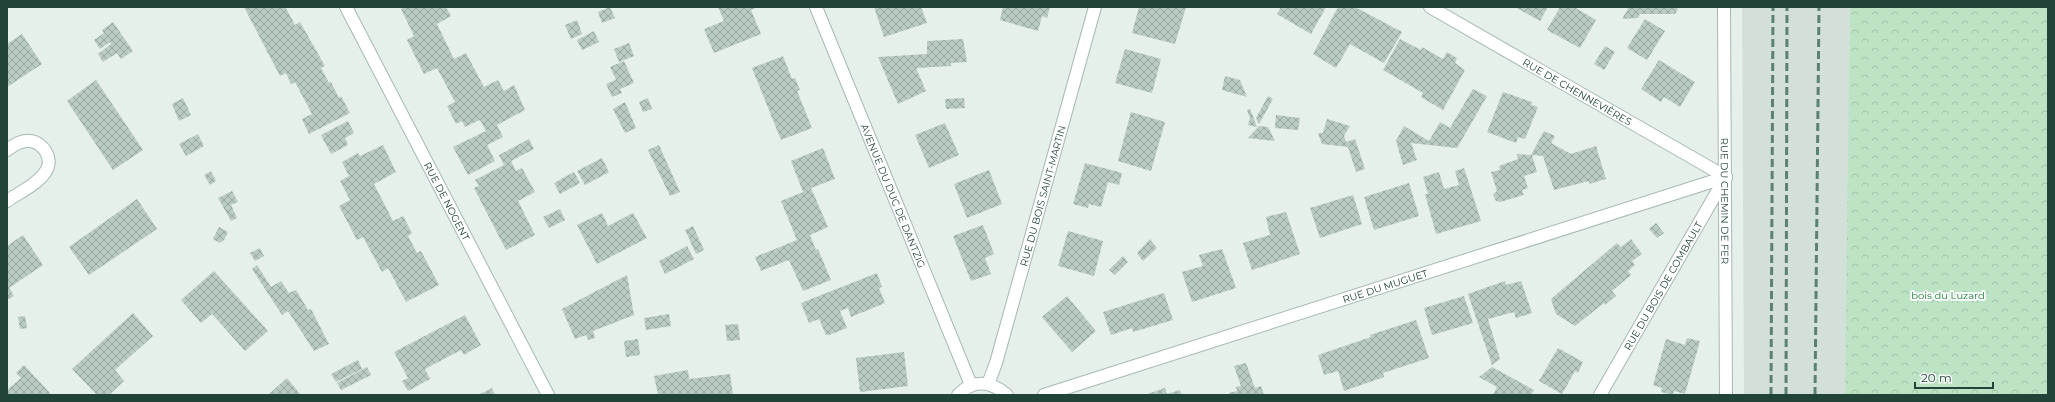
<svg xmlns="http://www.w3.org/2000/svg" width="2055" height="402" font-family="Montserrat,sans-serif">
  <defs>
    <pattern id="forest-crowns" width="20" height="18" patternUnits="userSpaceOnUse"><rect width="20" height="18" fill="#bce3c3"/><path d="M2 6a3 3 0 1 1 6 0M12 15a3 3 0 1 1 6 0" fill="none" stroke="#a1c4a8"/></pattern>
    <pattern id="building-cross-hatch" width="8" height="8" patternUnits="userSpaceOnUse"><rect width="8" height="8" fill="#bacbc3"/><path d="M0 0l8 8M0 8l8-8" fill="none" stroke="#97a69f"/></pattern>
  </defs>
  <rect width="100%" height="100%" fill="#e5f0ea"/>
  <path fill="#d3e0d9" d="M1742 7H1850L1847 395H1744Z"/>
  <path fill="url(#forest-crowns)" d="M1850 7H2048V395H1845Z"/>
  <g fill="url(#building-cross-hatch)">
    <path d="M244 7H288L286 8 295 25 300 22 325 66 321 68 329 83 331 82 339 98 341 96 350 113 309 134 302 119 312 114 295 82 291 84 286 73 280 76Z"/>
    <path d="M405 7H446L451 16 437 24 454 59 466 53 484 87 498 80 504 91 514 85 525 110 497 125 503 137 487 145 495 161 468 175 453 147 486 131 480 120 465 127 462 121 456 124 447 106 455 102 437 68 424 74 407 40 414 36 401 9Z"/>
    <path d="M610 7 615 18 602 23 598 12Z"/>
    <path d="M718 7H758L751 10 761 34 714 53 704 29 724 21Z"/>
    <path d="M874 7H921L927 23 884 37Z"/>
    <path d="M1003 7H1050L1047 18 1042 16 1038 31 1000 20Z"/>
    <path d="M1139 7H1186L1175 44 1132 33Z"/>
    <path d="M1281 7H1326L1311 34 1277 14Z"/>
    <path d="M1338 7H1355L1402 32 1384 63 1350 44 1336 68 1313 54Z"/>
    <path d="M1515 7H1548L1540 21Z"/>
    <path d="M1560 7H1574L1596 20 1580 48 1547 30Z"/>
    <path d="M1627 7H1679L1675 14H1640L1638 18 1622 19 1628 9Z"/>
    <path d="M1645 19 1665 31 1647 60 1627 48Z"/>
    <path d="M577 20 582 34 571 39 565 25Z"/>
    <path d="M113 22 133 51 121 59 117 53 103 62 98 54 111 44 106 35 110 42 100 49 94 40 104 33 102 30Z"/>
    <path d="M594 31 599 42 582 50 577 40Z"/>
    <path d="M22 34 42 64 7 87V44Z"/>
    <path d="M963 39 967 62 951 63V66L916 68 926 91 898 104 878 57 927 54V41Z"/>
    <path d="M1400 39 1421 50 1422 47 1443 59 1447 52 1457 58 1455 63 1465 70 1443 110 1421 97 1423 93 1383 70Z"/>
    <path d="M629 43 634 56 619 62 614 49Z"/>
    <path d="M1605 46 1615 52 1604 70 1594 64Z"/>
    <path d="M1125 49 1161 59 1152 93 1115 83Z"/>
    <path d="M783 56 792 79 795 78 800 90 797 91 812 128 781 140 752 68Z"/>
    <path d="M1659 60 1695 82 1680 107 1664 97 1661 102 1641 89Z"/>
    <path d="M624 61 634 83 620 89 622 93 612 97 606 84 616 80 610 67Z"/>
    <path d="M1225 76 1240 80 1247 97 1222 90Z"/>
    <path d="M96 80 143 150 113 170 67 101Z"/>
    <path d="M1473 89 1487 96 1457 148 1411 143 1417 160 1403 165 1396 141 1404 126 1429 141 1440 122 1450 128Z"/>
    <path d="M1503 92 1532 102 1531 105 1538 107 1525 139 1518 137 1516 143 1487 132Z"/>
    <path d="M1268 96 1273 99 1259 124 1256 118Z"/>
    <path d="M183 98 191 115 179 121 172 104Z"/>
    <path d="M648 98 652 109 643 112 639 102Z"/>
    <path d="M964 98 965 108 946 109 945 99Z"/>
    <path d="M625 102 636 128 625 133 613 109Z"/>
    <path d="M1250 109 1254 119 1257 127 1248 125 1250 118 1247 110Z"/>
    <path d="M1131 112 1165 122 1151 171 1118 161Z"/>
    <path d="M1276 115 1300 118 1298 130 1275 128Z"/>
    <path d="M1327 119 1350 126 1344 136 1346 142 1355 139 1365 169 1356 172 1348 147 1322 144 1318 133H1323Z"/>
    <path d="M348 121 354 133 345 138 348 145 331 154 321 135Z"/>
    <path d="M945 123 959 155 929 168 915 135Z"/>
    <path d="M1259 126 1268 127 1275 141 1248 138Z"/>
    <path d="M1544 131 1555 136 1551 143 1571 154 1596 146 1606 179 1589 184V181L1554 190 1543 156 1532 155 1537 172 1524 176 1528 188 1522 190 1524 195 1500 202 1496 201 1493 195 1497 191 1491 172 1500 170 1499 166 1518 159 1517 154 1531 155Z"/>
    <path d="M198 134 204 146 186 156 179 144Z"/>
    <path d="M529 139 534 149 511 161 516 171 522 168 535 192 518 201 535 235 506 250 474 188 479 186 475 180 504 165 499 155Z"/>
    <path d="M383 145 396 172 374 184 393 221 403 216 412 233 408 236 417 253 421 251 439 285 406 302 388 268 382 272 363 237 357 240 339 206 350 200 340 181 349 176 342 162 358 153 360 156Z"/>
    <path d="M659 145 680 192 670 196 648 150Z"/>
    <path d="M823 148 835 179 811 188 828 227 810 235 816 250 818 249 831 280 803 291 789 260 761 271 755 257 797 240 781 201 803 192 791 161Z"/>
    <path d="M602 158 609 172 585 185 577 171Z"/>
    <path d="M1085 163 1122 173 1119 185 1108 182 1101 207 1089 204 1088 208 1073 204Z"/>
    <path d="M1464 168 1481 221 1436 234 1425 194H1428L1423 177 1439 172 1444 189 1459 185 1455 171Z"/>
    <path d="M989 170 1002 204 967 218 954 184Z"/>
    <path d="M211 171 216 181 210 185 204 175Z"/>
    <path d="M574 172 580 183 560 194 554 183Z"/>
    <path d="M1409 183 1419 216 1374 230 1364 197Z"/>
    <path d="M232 191 238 202 231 205 237 218 231 221 218 198Z"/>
    <path d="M1353 195 1362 224 1320 238 1310 208Z"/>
    <path d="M137 199 157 229 89 275 69 247Z"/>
    <path d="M560 209 565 220 549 228 543 217Z"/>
    <path d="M1286 212 1300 254 1252 270 1243 243 1270 235 1266 217Z"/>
    <path d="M602 213 608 226 633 213 647 238 597 264 577 225Z"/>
    <path d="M1656 223 1664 233 1657 238 1649 229Z"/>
    <path d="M983 225 994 254 985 258 991 274 971 281 953 236Z"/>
    <path d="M693 226 704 250 696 254 685 230Z"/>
    <path d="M219 227 228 232 224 240 220 243 213 239Z"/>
    <path d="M1068 231 1103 241 1094 276 1058 266Z"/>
    <path d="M23 235 43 265 9 288 14 296 7 300V246Z"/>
    <path d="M1150 239 1157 248 1143 261 1137 253Z"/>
    <path d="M1631 239 1642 254 1632 261 1635 265 1628 271 1631 275 1612 291 1616 296 1605 305 1604 303 1575 326 1556 314 1551 299 1617 243 1621 247Z"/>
    <path d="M687 246 694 259 665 274 659 261Z"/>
    <path d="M260 248 264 256 255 261 250 253Z"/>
    <path d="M1222 249 1236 288 1192 302 1182 272 1203 266 1199 255Z"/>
    <path d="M1123 256 1128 262 1115 275 1109 270Z"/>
    <path d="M257 265 271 287 281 281 289 293 296 290 308 310 311 309 329 344 314 351 288 311 282 315 252 269Z"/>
    <path d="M214 271 268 331 245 351 212 314 201 323 181 300Z"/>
    <path d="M877 273 882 287 879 288 885 303 851 317 848 308 840 311 847 328 829 335H826L819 319 809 323 801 303Z"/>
    <path d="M627 275 634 315 593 331 595 338 588 340 586 335 575 339 562 309Z"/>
    <path d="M1505 281 1506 285 1521 281 1532 313 1516 318 1514 312 1488 319 1500 359 1492 365 1468 294Z"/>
    <path d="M1164 293 1173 320 1133 332 1132 328 1111 335 1103 312Z"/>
    <path d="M1067 296 1096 331 1072 352 1042 317Z"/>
    <path d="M1464 296 1473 323 1432 335 1424 308Z"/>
    <path d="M133 313 153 336 115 370 124 381 109 395H97L72 369Z"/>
    <path d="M669 314 671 326 646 330 644 318Z"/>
    <path d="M465 315 481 345 464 355 461 350 425 369 430 379 408 391 402 381 408 378 394 352Z"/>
    <path d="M25 316 27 328 20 329 18 317Z"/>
    <path d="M1416 320 1429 358 1383 373 1384 377 1344 391 1338 371 1324 375 1318 355 1371 337 1370 335Z"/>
    <path d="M738 324 740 340 727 341 725 325Z"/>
    <path d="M1687 338 1700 341 1685 394 1674 391 1673 395 1661 392 1662 388 1653 385 1666 339 1685 345Z"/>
    <path d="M638 339 640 355 626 357 624 341Z"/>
    <path d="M1558 348 1583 362 1578 373 1575 371 1562 394 1539 381Z"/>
    <path d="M904 352 908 386 860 392 856 358Z"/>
    <path d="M358 360 362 369 336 382 331 374Z"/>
    <path d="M1246 363 1255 388 1261 386 1264 395H1230L1229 393 1237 391 1236 387 1241 386 1234 366Z"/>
    <path d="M24 365 50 393 48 395H7V390L21 378 16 373Z"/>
    <path d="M367 367 371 375 341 390 337 383Z"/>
    <path d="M1492 367 1534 390 1531 395H1493L1497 387 1479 377Z"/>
    <path d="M688 370 689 379 730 374 733 395H658L654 376Z"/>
    <path d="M287 378 301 395H268Z"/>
    <path d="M492 388 495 395H478Z"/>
    <path d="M1165 388 1167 394 1180 390 1182 395H1144Z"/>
  </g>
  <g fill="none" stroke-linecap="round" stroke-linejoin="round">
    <defs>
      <g id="minor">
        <path id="s1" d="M346 7 548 395"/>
        <path id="s2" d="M816 7 971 385"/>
        <path id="s3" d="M1430 7 1726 177"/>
        <path id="s4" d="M1724 7 1726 395"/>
        <path d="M7 150C14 145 21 140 30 141 43 142 54 159 46 171 38 184 20 192 7 201"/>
        <path id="s5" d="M988 384 996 363 1095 7"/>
        <path d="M958 395C973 379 991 381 1007 395"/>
        <path id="s6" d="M1044 395 1726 177"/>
        <path id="s7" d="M1600 395 1725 178"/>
      </g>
    </defs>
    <use href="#minor" stroke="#a6b9b1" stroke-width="14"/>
    <use href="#minor" stroke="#fff" stroke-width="12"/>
    <g stroke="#5c8073" stroke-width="3" stroke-dasharray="8 4" stroke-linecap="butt">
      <path d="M1771 395 1773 7"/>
      <path d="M1786 395 1787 7"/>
      <path d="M1815 395 1819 7"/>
    </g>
  </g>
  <g text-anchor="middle" stroke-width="4" stroke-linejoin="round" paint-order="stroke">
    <g font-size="10" fill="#214438" stroke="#f7fbf9">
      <text dy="4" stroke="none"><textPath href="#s3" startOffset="170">RUE DE CHENNEVIÈRES</textPath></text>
      <text dy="4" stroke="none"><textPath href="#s2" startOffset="204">AVENUE DU DUC DE DANTZIG</textPath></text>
      <text dy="4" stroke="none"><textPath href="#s5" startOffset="196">RUE DU BOIS SAINT-MARTIN</textPath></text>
      <text dy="4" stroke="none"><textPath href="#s1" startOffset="219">RUE DE NOGENT</textPath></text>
      <text dy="4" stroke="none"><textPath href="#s4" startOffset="194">RUE DU CHEMIN DE FER</textPath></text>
      <text dy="4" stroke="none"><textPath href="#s6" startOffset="358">RUE DU MUGUET</textPath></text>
      <text dy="4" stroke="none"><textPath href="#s7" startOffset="126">RUE DU BOIS DE COMBAULT</textPath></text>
    </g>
    <g font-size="10" fill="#268142" stroke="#f7fbf9">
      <text x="1948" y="299">bois du Luzard</text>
    </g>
  </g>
  <rect width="2055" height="402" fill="none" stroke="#214438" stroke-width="16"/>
  <path d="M1915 382v6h78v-6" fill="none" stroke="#214438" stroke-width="2"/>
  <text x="1921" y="382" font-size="12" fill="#214438" stroke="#f7fbf9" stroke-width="3" paint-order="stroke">20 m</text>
</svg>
